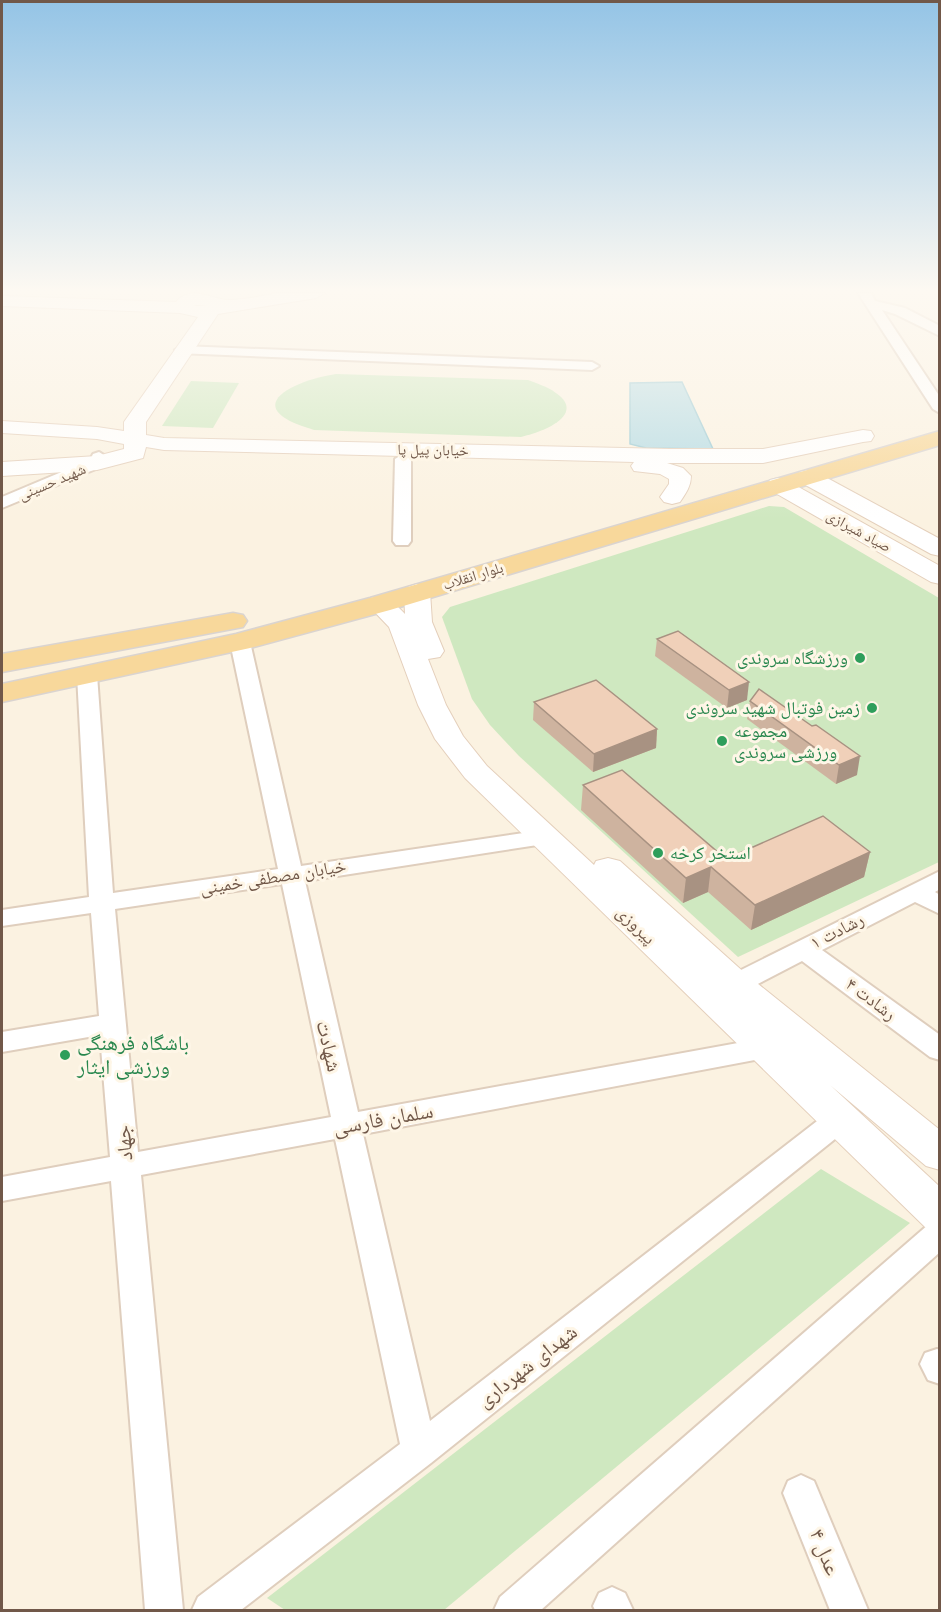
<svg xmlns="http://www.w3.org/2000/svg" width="941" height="1612" font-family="Raleway,'Noto Naskh Arabic',sans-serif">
  <rect width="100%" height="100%" fill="#fbf2e1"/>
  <g fill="#cfe8c0">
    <path d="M336 374 528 380C588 400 572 424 521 437L314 430C237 408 291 381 336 374Z"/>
    <path d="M191 381 239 383 213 428 162 426Z"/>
    <path d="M769 506 784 507 939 598V862L738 957 519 756 490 725 472 699 442 617 450 607Z"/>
    <path d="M821 1169 910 1223 444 1610H285L267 1598Z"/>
  </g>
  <path fill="#b7dce4" stroke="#9dcbd5" stroke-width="1.5" d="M682 382 713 449 646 448 630 444V383Z"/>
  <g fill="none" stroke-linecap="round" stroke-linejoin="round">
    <defs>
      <g id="street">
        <path d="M858 293H871L875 301 905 308 940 326V336L895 314 882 310 940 397V413L933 409Z"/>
        <path d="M182 346 592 362 599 366 592 370 177 353 175 350Z"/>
        <path d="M99 452 107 457 103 466 2 508V497L90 460 93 454Z"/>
        <path d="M403 454 411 459V541L408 545H396L393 541 395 459Z"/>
        <path d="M240 636 247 638 250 642 301 866 544 830 552 832 556 837 552 842 544 844 305 881 358 1112 765 1038 775 1041 779 1048 775 1055 765 1058 363 1134 430 1421 830 1111 840 1108 850 1111 854 1119 850 1127 431 1463 241 1610H192L198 1597 400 1444 335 1139 141 1175 183 1610H145L111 1181 2 1201V1177L110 1157 100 1035 2 1052V1032L99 1016 91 913 2 926V910L89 897 77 675 80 671H94L97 675 113 893 278 869 230 642 233 638ZM282 884 331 1117 138 1152 115 909Z"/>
        <path d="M940 871V889L935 892 940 895V914L915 902 822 950 940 1035V1060L930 1057 802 961 731 998 722 1000 713 998 709 991 713 984Z"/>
        <path d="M940 1220V1252L541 1610H494L500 1597 929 1224Z"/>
        <path d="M937 1349 940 1350V1384L928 1380 920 1364 925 1353Z"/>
        <path d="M801 1475 814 1481 868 1610H830L783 1493 788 1481Z"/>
        <path d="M612 1587 625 1593 633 1610H595L593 1606 599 1593Z"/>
      </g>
      <g id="secondary">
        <path d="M277 293H325L316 298 218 314 146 422V435L164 438 670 449H763L863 430 871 431 874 436 871 441 863 442 763 463H667L683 468 691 476C691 486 686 493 680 502L672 504 664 502 660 497 669 484V479L660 474 634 471 631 466 634 462 164 450 146 447 143 458 97 470 2 476V462L97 456 124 449V444L97 439 2 433V421L97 427 124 431V422L198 317 180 313 2 306V296L176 302C191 284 213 300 229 300 245 300 261 296 277 293ZM197 305H207L193 306Z"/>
        <path d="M808 470 816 472 940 539V556L931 554 800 482 797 477 800 472Z"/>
        <path d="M778 478 786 480 940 566V584L931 582 770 490 767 485 770 480Z"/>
        <path d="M417 584 426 587 430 592 432 622 444 651 440 657 428 659 446 705 463 736 487 766 594 865 596 861 608 858 620 861 747 975 940 1130V1170L926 1166 830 1085 940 1187V1232L925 1227 465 778 435 739 418 705 389 627 367 604 371 598C387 594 394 603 405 614L404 592 408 587Z"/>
      </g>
      <g id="primary">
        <path d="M940 431V445L390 610 250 648 2 702V684L236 634 370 598Z"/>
        <path d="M233 613 243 615 247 621 243 627 2 672V654Z"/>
      </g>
    </defs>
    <use href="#street" stroke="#dfcebd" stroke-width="4"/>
    <use href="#secondary" stroke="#e4cfbb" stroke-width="2"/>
    <use href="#primary" stroke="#dad4d0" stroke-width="3"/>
    <use href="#street" fill="#fff" fill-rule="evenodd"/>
    <use href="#secondary" fill="#fff" fill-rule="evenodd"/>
    <use href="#primary" fill="#f8d89b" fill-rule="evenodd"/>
  </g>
  <g fill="#ceb39f">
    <path d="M657 639 747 700 727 708 655 656Z"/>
    <path d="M750 701 857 775 836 784 747 719Z"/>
    <path d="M534 702 657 729 656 748 593 772 533 720Z"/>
    <path d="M583 785 726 859 870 852 864 877 751 930 708 892 683 903 581 810Z"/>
  </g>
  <g fill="#a89282">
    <path d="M749 682 747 700 727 708 729 690Z"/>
    <path d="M657 729 656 748 593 772 594 754Z"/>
    <path d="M860 756 857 775 836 784 839 765Z"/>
    <path d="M870 852 864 877 751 930 755 905Z"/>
    <path d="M711 867 708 892 683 903 686 878Z"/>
  </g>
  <g fill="#f0d0b9" stroke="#a89282" stroke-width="1.5">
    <path d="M678 631 749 682 729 690 657 639Z"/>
    <path d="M596 680 657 729 594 754 534 702Z"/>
    <path d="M759 689 812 726 816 725 860 756 839 765 750 701Z"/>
    <path d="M622 770 726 859 823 816 870 852 755 905 711 867 686 878 583 785Z"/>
  </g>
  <linearGradient id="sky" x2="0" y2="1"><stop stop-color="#94c4e6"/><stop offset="0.56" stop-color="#fdf9f2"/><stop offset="1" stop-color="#fdf9f2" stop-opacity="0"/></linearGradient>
  <rect width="941" height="519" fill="url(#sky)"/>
  <g fill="#2e9e5b" stroke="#fef6e7" stroke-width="2">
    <circle cx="860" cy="658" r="6"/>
    <circle cx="872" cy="708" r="6"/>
    <circle cx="722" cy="741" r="6"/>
    <circle cx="658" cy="853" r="6"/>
    <circle cx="65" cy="1055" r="6"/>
  </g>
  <g text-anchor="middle" stroke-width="6" stroke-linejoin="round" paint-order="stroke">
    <g font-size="15" fill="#715849" stroke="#fef6e7">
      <text transform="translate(433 450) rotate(1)" y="5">خیابان پیل پا</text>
      <text transform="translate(52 482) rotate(-23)" y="5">شهید حسینی</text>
      <text transform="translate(859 531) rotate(29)" y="5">صیاد شیرازی</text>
      <text transform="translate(473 576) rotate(-17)" y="5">بلوار انقلاب</text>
    </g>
    <g font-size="18" fill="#27864d" stroke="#fef6e7" text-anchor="end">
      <text x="848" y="664">ورزشگاه سروندی</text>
      <text x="860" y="714">زمین فوتبال شهید سروندی</text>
      <text x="734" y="737" text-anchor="start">مجموعه<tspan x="734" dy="21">ورزشی سروندی</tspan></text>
      <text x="670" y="859" text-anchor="start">استخر کرخه</text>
    </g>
    <g font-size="18" fill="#715849" stroke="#fef6e7">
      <text transform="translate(273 877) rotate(-9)" y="6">خیابان مصطفی خمینی</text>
      <text transform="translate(636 925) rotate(44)" y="6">پیروزی</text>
      <text transform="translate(837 931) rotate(-27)" y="6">رشادت ۱</text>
      <text transform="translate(871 999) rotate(37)" y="6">رشادت ۴</text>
    </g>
    <g font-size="21" fill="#27864d" stroke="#fef6e7" text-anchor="start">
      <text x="77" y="1050">باشگاه فرهنگی<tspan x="77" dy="24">ورزشی ایثار</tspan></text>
    </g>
    <g font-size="21" fill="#715849" stroke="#fef6e7">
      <text transform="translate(329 1046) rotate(77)" y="7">شهادت</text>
      <text transform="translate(383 1119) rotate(-10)" y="7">سلمان فارسی</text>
      <text transform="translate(124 1143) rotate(-95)" y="7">جهاد</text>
      <text transform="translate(527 1366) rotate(-38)" y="7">شهدای شهرداری</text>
      <text transform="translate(825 1552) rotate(68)" y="7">عدل ۴</text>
    </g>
  </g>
  <rect width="941" height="1612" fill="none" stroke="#715849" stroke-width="6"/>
</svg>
